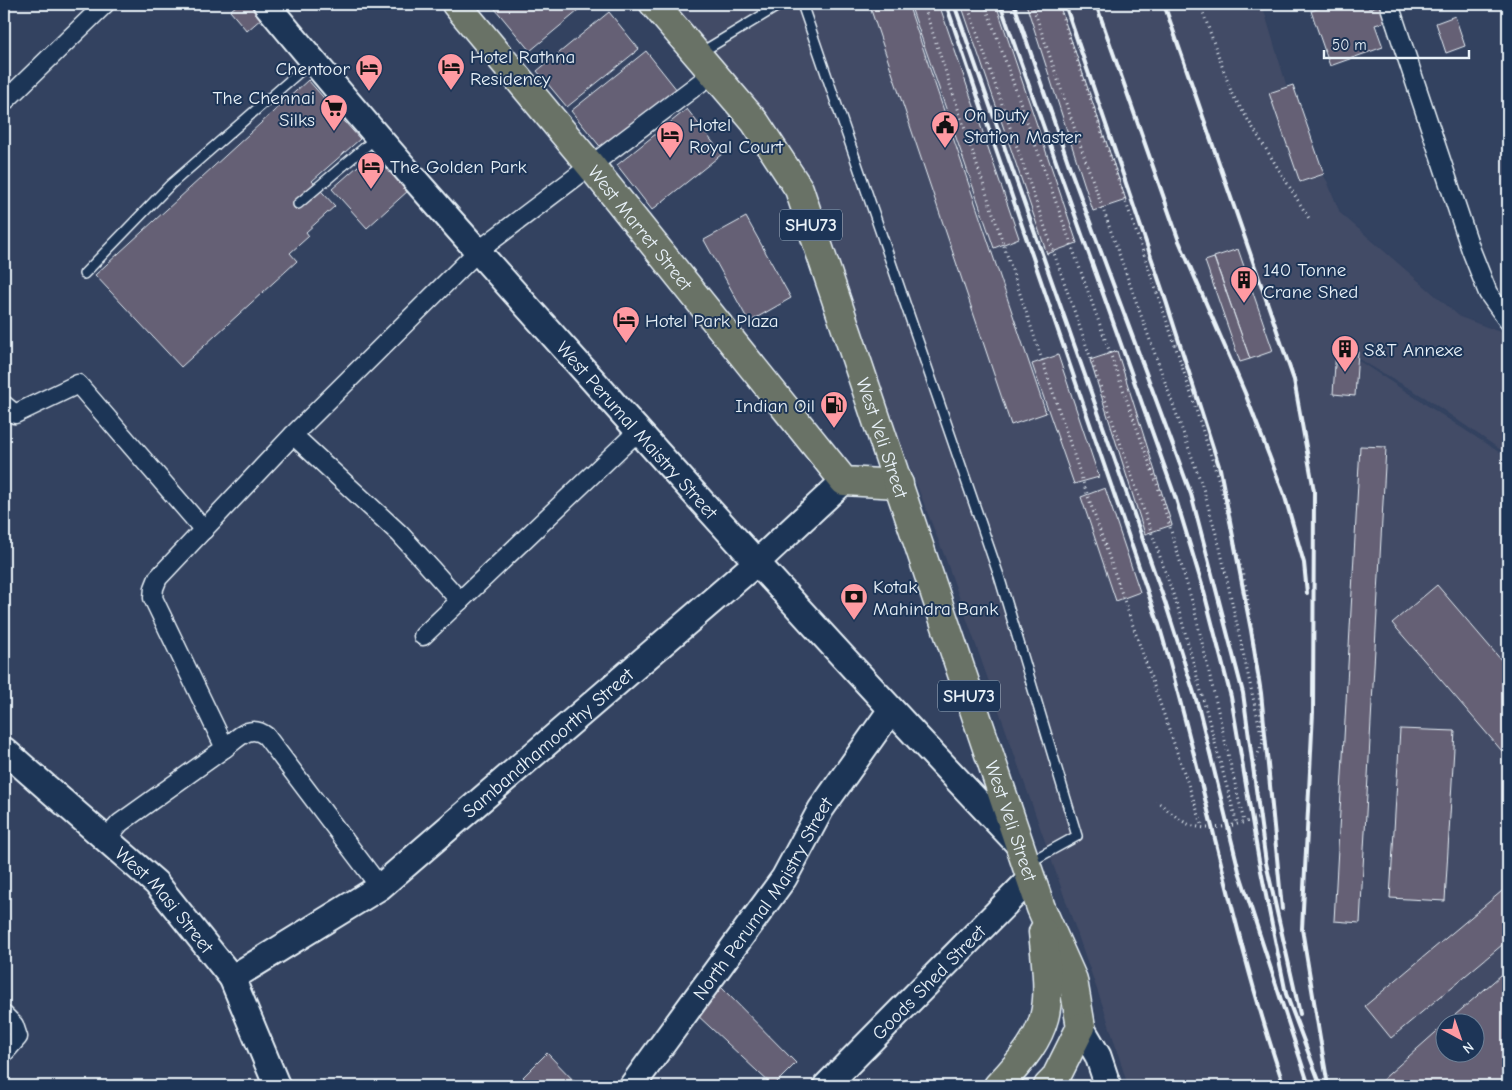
<svg xmlns="http://www.w3.org/2000/svg" width="1512" height="1090" font-family="'Comic Neue',sans-serif">
  <rect width="100%" height="100%" fill="#334260"/>
  <filter id="ink" filterUnits="userSpaceOnUse"><feTurbulence type="fractalNoise" baseFrequency=".02" numOctaves="2"/><feDisplacementMap in="SourceGraphic" scale="10" xChannelSelector="R" yChannelSelector="G"/><feConvolveMatrix kernelMatrix="1 2 1 2 8 2 1 2 1" color-interpolation-filters="sRGB"/></filter>
  <g filter="url(#ink)">
    <path fill="#424b66" fill-rule="evenodd" d="M662 4H1262L1304 144 1327 181 1340 213 1460 317 1508 335V455L1426 398 1328 341 1508 458V1086H1128L1106 1015 945 557 796 179ZM1444 1022H1474V1052H1444Z"/>
    <g fill="#656075" stroke="#e8f1f8">
      <path d="M238 4H251L262 18 247 31 230 11Z"/>
      <path d="M491 4H572L578 11 530 51Z"/>
      <path d="M869 4H908L1046 413 1011 425Z"/>
      <path d="M910 4H939L1019 238 994 248Z"/>
      <path d="M961 4H996L1077 243 1047 254Z"/>
      <path d="M1026 4H1059L1126 200 1093 211Z"/>
      <path d="M1331 4H1368L1369 9 1380 5 1385 22 1375 25 1383 47 1330 66 1311 11Z"/>
      <path d="M609 12 639 49 567 107 537 71Z"/>
      <path d="M1455 16 1465 46 1446 53 1436 23Z"/>
      <path d="M646 51 677 90 603 150 571 111Z"/>
      <path d="M308 80 360 139 312 181 335 206 306 232 309 236 290 253 297 261 181 367 95 275Z"/>
      <path d="M1293 85 1324 174 1300 182 1269 93Z"/>
      <path d="M687 109 722 154 652 210 617 165Z"/>
      <path d="M375 151 409 190 367 228 332 189Z"/>
      <path d="M746 217 791 298 749 322 704 240Z"/>
      <path d="M1238 249 1273 351 1250 359 1214 257Z"/>
      <path d="M1214 258 1250 359 1240 362 1205 261Z"/>
      <path d="M1336 350 1358 352 1355 396 1333 394Z"/>
      <path d="M1117 351 1172 525 1145 534 1090 360Z"/>
      <path d="M1058 355 1099 477 1074 484 1032 364Z"/>
      <path d="M1360 446 1386 447 1360 923 1334 921Z"/>
      <path d="M1105 488 1140 592 1116 601 1081 497Z"/>
      <path d="M1437 585 1508 668V758L1392 623Z"/>
      <path d="M1400 729 1455 731 1445 901 1390 898Z"/>
      <path d="M1508 886V940L1391 1038 1365 1006Z"/>
      <path d="M1508 969V1086H1386L1381 1081 1444 1025V1052H1474V1022H1447Z"/>
      <path d="M720 986 796 1063 773 1086 695 1013Z"/>
      <path d="M547 1053 579 1086H532L523 1077Z"/>
    </g>
    <g fill="none" stroke-linecap="round" stroke-linejoin="round">
      <defs>
        <g id="lane">
          <path d="M802 4 999 576 1077 836 1028 863"/>
          <path d="M700 53 781 4"/>
          <path d="M298 204 377 137"/>
          <path d="M84 274 170 185 312 61"/>
        </g>
        <g id="street">
          <path d="M1389 4 1471 250 1488 293 1508 321"/>
          <path d="M4 102 105 4"/>
          <path d="M4 405 15 414 78 384 204 530"/>
          <path d="M293 435 400 534 460 601"/>
          <path d="M423 636 638 431"/>
          <path d="M225 748C238 738 250 723 266 736L380 887"/>
          <path d="M106 839 120 823 225 748 153 598 154 588 158 578 293 435 478 251 713 73"/>
          <path d="M4 1015 14 1025 18 1037 4 1053"/>
        </g>
        <g id="secondary">
          <path id="s1" d="M266 4C366 126 470 243 575 360 721 524 868 687 1020 846"/>
          <path id="s2" d="M4 750 156 883 232 978 277 1086"/>
          <path id="s3" d="M232 978 380 887 756 563 844 481"/>
          <path d="M1081 1027 1098 1056 1108 1086"/>
          <path id="s4" d="M632 1086 784 878 821 809 891 710"/>
          <path id="s5" d="M826 1086 1031 878"/>
        </g>
        <g id="primary">
          <path id="s6" d="M456 4 591 166 844 481 899 484"/>
          <path id="s7" d="M654 4 755 122 799 189 1026 864 1041 908 1073 980 1081 1027"/>
          <path d="M998 1086C1054 1027 1051 1010 1043 932"/>
          <path d="M1048 1086 1055 1079 1081 1027"/>
        </g>
      </defs>
      <use href="#lane" stroke="#e8f1f8" stroke-width="12"/>
      <use href="#street" stroke="#e8f1f8" stroke-width="21"/>
      <use href="#secondary" stroke="#e8f1f8" stroke-width="29"/>
      <use href="#primary" stroke="#e8f1f8" stroke-width="31"/>
      <g stroke="#e8f1f8" stroke-width="3" stroke-dasharray="1 4" stroke-linecap="butt">
        <path d="M923 4 1083 482 1203 827"/>
        <path d="M967 4 1180 614 1237 824"/>
        <path d="M985 4 1158 487 1194 608 1244 822"/>
        <path d="M1032 4 1085 159 1203 488 1220 548 1260 729"/>
        <path d="M1058 4 1178 354 1220 484 1246 588 1256 659 1263 742 1254 763 1260 818C1238 824 1207 834 1186 823 1175 817 1166 808 1156 801"/>
        <path d="M1200 4 1232 94 1310 220"/>
      </g>
      <use href="#lane" stroke="#1d3557" stroke-width="9"/>
      <use href="#street" stroke="#1d3557" stroke-width="18"/>
      <use href="#secondary" stroke="#1d3557" stroke-width="25"/>
      <use href="#primary" stroke="#697266" stroke-width="28"/>
      <g stroke="#e8f1f8" stroke-width="4">
        <path d="M946 4 1159 625C1204 777 1233 936 1284 1086"/>
        <path d="M954 4 1166 605 1199 709 1239 871 1309 1086"/>
        <path d="M1000 4 1176 499 1203 588 1231 697 1259 861 1286 994 1321 1086"/>
        <path d="M1014 4 1071 171 1191 494 1243 693 1266 863 1300 1014"/>
        <path d="M1065 4 1166 301 1220 469 1251 630 1261 693 1282 909"/>
        <path d="M1096 4 1179 241 1245 393 1285 497 1304 563 1307 593"/>
        <path d="M1164 4 1294 380 1314 491 1313 712 1302 929 1328 1086"/>
      </g>
    </g>
  </g>
  <defs>
    <symbol id="hotel-pin" viewBox="-11 -11 22 30"><path d="M0 17L-7.5 6A9.5 9.5 0 1 1 7.5 6Z" fill="#ff9aa2" stroke="#1d3557"/><path d="M-6-4.5h1.5V1H6V5H4.5V3h-9V5H-6ZM-4 0a1.8 1.8 0 1 1 3.6 0ZM.5 0V-2.5h3Q6-2.5 6 0Z" fill="#111"/></symbol>
    <symbol id="supermarket-pin" viewBox="-11 -11 22 30"><path d="M0 17L-7.5 6A9.5 9.5 0 1 1 7.5 6Z" fill="#ff9aa2" stroke="#1d3557"/><path d="M-6-5.5h2.5l.6 2H6L4.5 2H-2.5L-4.4-4H-6ZM-1.5 3.2a1.3 1.3 0 1 0 .1 0ZM3 3.2a1.3 1.3 0 1 0 .1 0Z" fill="#111"/></symbol>
    <symbol id="civic-pin" viewBox="-11 -11 22 30"><path d="M0 17L-7.5 6A9.5 9.5 0 1 1 7.5 6Z" fill="#ff9aa2" stroke="#1d3557"/><path d="M-.6-6.5H3V-4.5H.6V-3L4-1V1h2V6H-6V1h2V-1L-.6-3ZM-1.2 2.5V6h2.4V2.5Z" fill="#111"/></symbol>
    <symbol id="building-pin" viewBox="-11 -11 22 30"><path d="M0 17L-7.5 6A9.5 9.5 0 1 1 7.5 6Z" fill="#ff9aa2" stroke="#1d3557"/><path d="M-4-6H4V6H1V3H-1V6H-4ZM-2.5-4.3h1.7v1.8h-1.7ZM.8-4.3h1.7v1.8H.8ZM-2.5-1h1.7V.8h-1.7ZM.8-1h1.7V.8H.8Z" fill="#111"/></symbol>
    <symbol id="fuel-pin" viewBox="-11 -11 22 30"><path d="M0 17L-7.5 6A9.5 9.5 0 1 1 7.5 6Z" fill="#ff9aa2" stroke="#1d3557"/><path d="M-5.5-6h7V0h2V4h1.3V-2.5L3-4.5l.8-.8L6-3V5H2.5V1h-1V6h-7ZM-4.2-4.7v3.2H.2V-4.7Z" fill="#111"/></symbol>
    <symbol id="bank-pin" viewBox="-11 -11 22 30"><path d="M0 17L-7.5 6A9.5 9.5 0 1 1 7.5 6Z" fill="#ff9aa2" stroke="#1d3557"/><path d="M-6-4H6V4H-6ZM0-2.3a2.3 2.3 0 1 0 0 4.6a2.3 2.3 0 1 0 0-4.6Z" fill="#111"/></symbol>
  </defs>
  <g fill-rule="evenodd">
    <use href="#hotel-pin" x="435" y="51" width="32" height="43"/>
    <use href="#hotel-pin" x="353" y="52" width="32" height="43"/>
    <use href="#supermarket-pin" x="318" y="92" width="32" height="43"/>
    <use href="#civic-pin" x="929" y="109" width="32" height="43"/>
    <use href="#hotel-pin" x="654" y="119" width="32" height="43"/>
    <use href="#hotel-pin" x="355" y="150" width="32" height="43"/>
    <use href="#building-pin" x="1228" y="264" width="32" height="43"/>
    <use href="#hotel-pin" x="610" y="304" width="32" height="43"/>
    <use href="#building-pin" x="1329" y="333" width="32" height="43"/>
    <use href="#fuel-pin" x="818" y="389" width="32" height="43"/>
    <use href="#bank-pin" x="838" y="581" width="32" height="43"/>
  </g>
  <g text-anchor="middle" stroke-width="4" stroke-linejoin="round" paint-order="stroke">
    <g fill="#1d3557" stroke="#abb9c8" stroke-width="1">
      <rect x="780" y="209.5" width="62" height="31" rx="4"/>
      <rect x="938" y="680.5" width="62" height="31" rx="4"/>
    </g>
    <g font-size="18" font-weight="bold" fill="#e8f1f8">
      <text x="811" y="231">SHU73</text>
      <text x="969" y="702">SHU73</text>
    </g>
    <g font-size="19" fill="#e8f1f8" stroke="#1d3557" text-anchor="start">
      <text x="470" y="63">Hotel Rathna<tspan x="470" dy="22">Residency</tspan></text>
      <text x="350" y="75" text-anchor="end">Chentoor</text>
      <text x="315" y="104" text-anchor="end">The Chennai<tspan x="315" dy="22">Silks</tspan></text>
      <text x="964" y="121">On Duty<tspan x="964" dy="22">Station Master</tspan></text>
      <text x="689" y="131">Hotel<tspan x="689" dy="22">Royal Court</tspan></text>
      <text x="390" y="173">The Golden Park</text>
      <text x="1263" y="276">140 Tonne<tspan x="1263" dy="22">Crane Shed</tspan></text>
      <text x="645" y="327">Hotel Park Plaza</text>
      <text x="1364" y="356">S&amp;T Annexe</text>
      <text x="815" y="412" text-anchor="end">Indian Oil</text>
      <text x="873" y="593">Kotak<tspan x="873" dy="22">Mahindra Bank</tspan></text>
    </g>
    <g font-size="19" fill="#e8f1f8" stroke="#1d3557">
      <text dy="7" stroke="none"><textPath href="#s6" startOffset="290">West Marret Street</textPath></text>
      <text dy="7" stroke="none"><textPath href="#s1" startOffset="565">West Perumal Maistry Street</textPath></text>
      <text dy="7" stroke="none"><textPath href="#s7" startOffset="498">West Veli Street</textPath></text>
      <text dy="7" stroke="none"><textPath href="#s3" startOffset="395">Sambandhamoorthy Street</textPath></text>
      <text dy="7" stroke="none"><textPath href="#s7" startOffset="902">West Veli Street</textPath></text>
      <text dy="7" stroke="none"><textPath href="#s4" startOffset="229">North Perumal Maistry Street</textPath></text>
      <text dy="7" stroke="none"><textPath href="#s2" startOffset="220">West Masi Street</textPath></text>
      <text dy="7" stroke="none"><textPath href="#s5" startOffset="146">Goods Shed Street</textPath></text>
    </g>
  </g>
  <rect width="1512" height="1090" fill="none" stroke="#1d3557" stroke-width="20"/>
  <rect x="10" y="10" width="1492" height="1070" fill="none" stroke="#e8f1f8" stroke-width="2" filter="url(#ink)"/>
  <g transform="translate(1460 1038) rotate(140)"><circle r="24" fill="#1d3557" stroke="#6e8097"/>
  <path d="M0-4L9 19L0 12L-9 19Z" fill="#ff9aa2"/>
  <text y="-8" font-size="14" font-weight="bold" text-anchor="middle" fill="#e8f1f8">N</text>
  </g>
  <path d="M1324 50v8h145v-8" fill="none" stroke="#e8f1f8" stroke-width="2.5"/>
  <text x="1332" y="50" font-size="15" fill="#e8f1f8" stroke="#1d3557" stroke-width="4" paint-order="stroke">50 m</text>
</svg>
